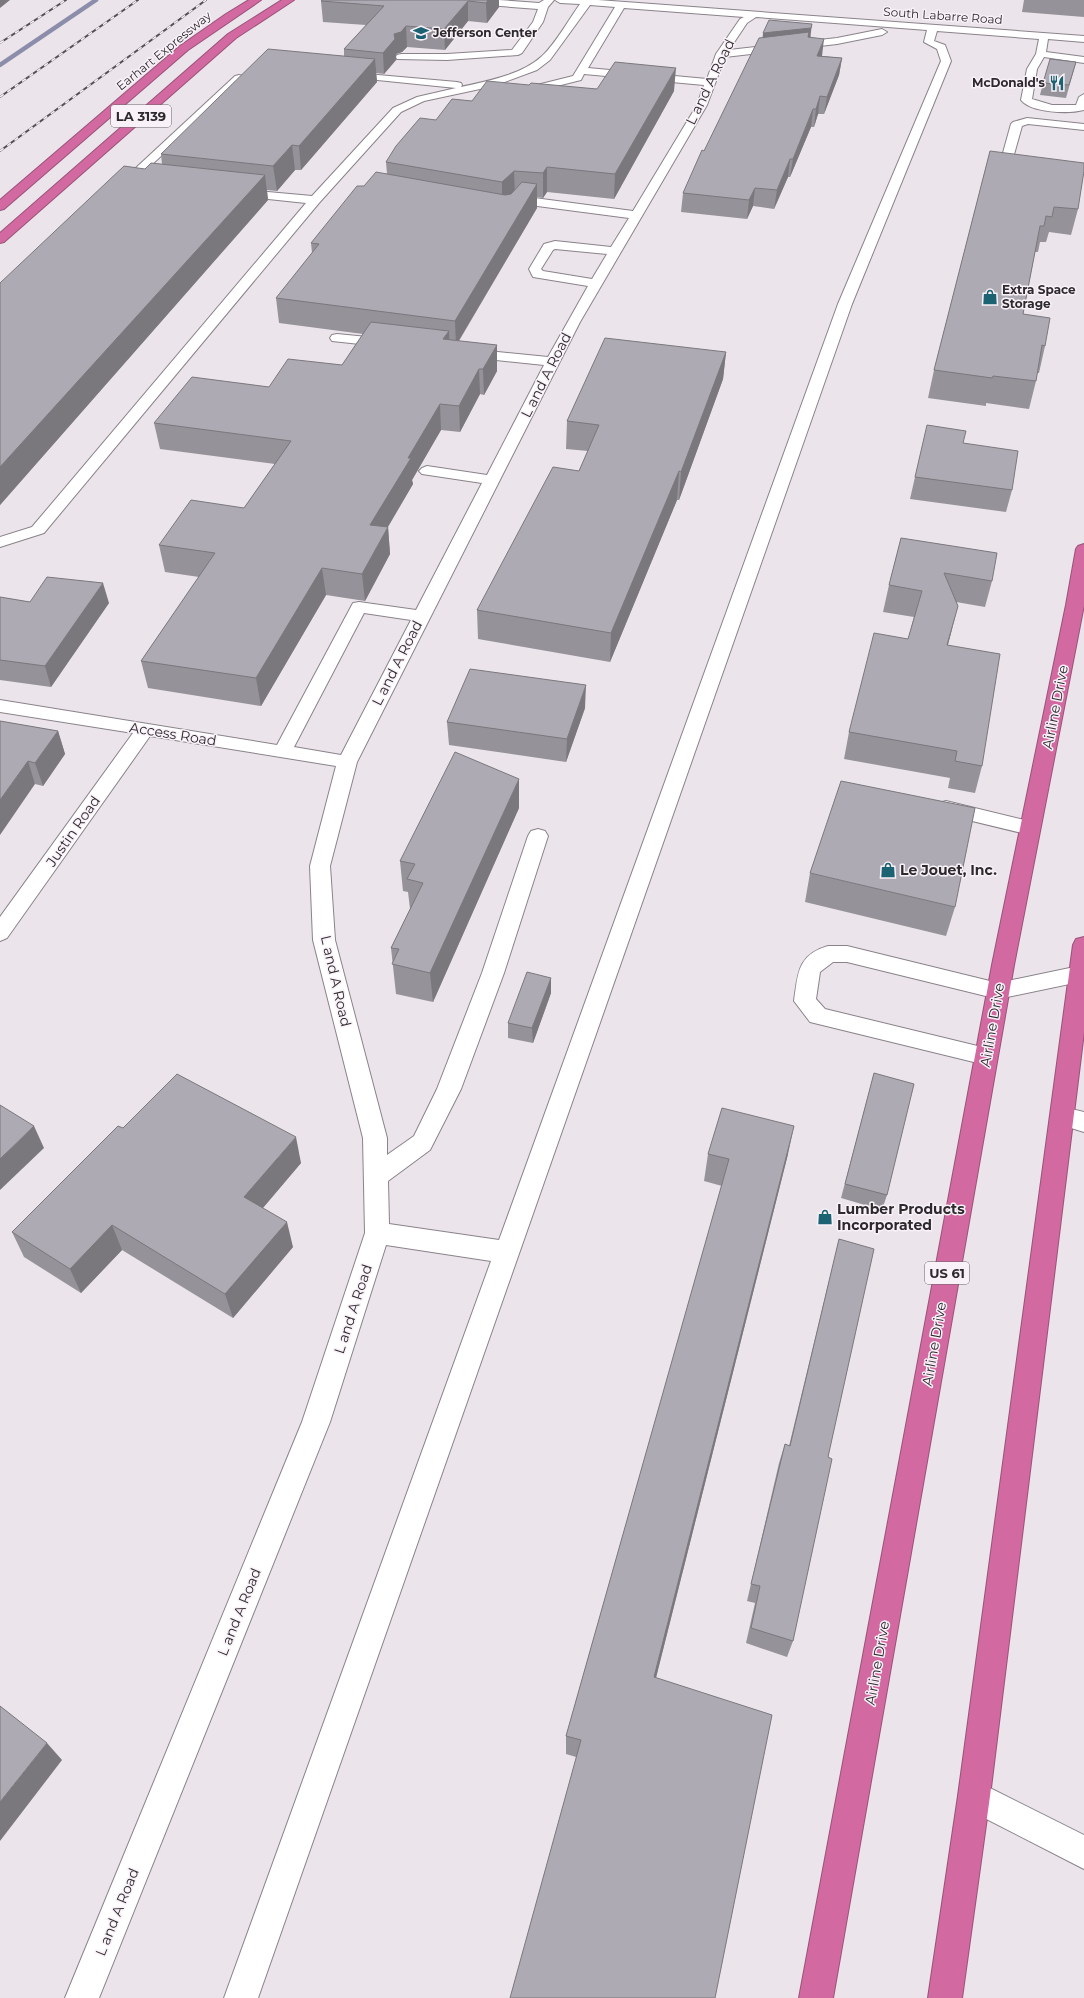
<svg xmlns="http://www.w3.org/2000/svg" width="1084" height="1998" font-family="Montserrat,sans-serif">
  <rect width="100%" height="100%" fill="#ebe4eb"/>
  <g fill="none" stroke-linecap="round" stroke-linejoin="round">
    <path stroke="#8b8daa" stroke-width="4.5" d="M0 65 96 0"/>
    <defs>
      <g id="minor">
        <path d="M457 0H499L539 3 544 0H554L548 7 543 22 522 53 518 55 447 60 397 59 396 57 397 55 401 54H447L512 50 533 22 538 9 462 3Z"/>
        <path d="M555 0H598L1084 36V42L1048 39 1046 52 1084 57V63L1044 57 1037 69 1032 99 1052 105H1076L1079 97 1084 94V110C1069 114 1031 113 1021 100L1027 69 1036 54 1039 39 937 31 934 41 945 45 951 61 852 304 258 1998H224L491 1261 386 1245 330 1422 99 1998H65L302 1422 365 1233 363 1138 313 940 310 866 336 766 150 736 7 938 0 941V917L133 733 0 712V700L277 745 353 603 359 602 416 610 482 483 422 474 419 471 422 468 427 466 487 475 544 365 468 357 463 356 461 353 463 350 468 349 548 357 588 286 533 277 529 269 544 244 555 241 611 247 629 218 522 204 515 211 511 212 505 208 515 197 519 196 633 211 697 105 704 85 584 74 581 80 521 95 517 94 516 92 517 90 573 76 615 7 590 5 550 60 537 70 494 86 424 101 401 112 319 203 44 533 0 547V537L32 527 306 203 239 196 233 192 235 189 312 196 393 108 417 97 456 88 348 77 343 74 344 72 457 82 461 83 462 85 461 87C487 81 521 75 541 57 555 45 569 19 580 4L560 3ZM624 8 744 17 740 19 716 54 707 79 588 68ZM756 17 927 30 924 42 937 49 941 61 838 304 499 1240 389 1224 388 1181 430 1150 461 1089 504 973 548 836 545 831 538 829 531 831 528 836 482 973 437 1089 414 1136 387 1155V1138L335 940 330 866 357 762 580 322 707 105 725 57 837 44 882 35 887 32 882 29 837 38 729 50 747 23ZM555 249 607 254 592 279 543 271 541 269 553 250ZM364 613 411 620 341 755 294 747Z"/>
        <path d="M239 75 243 76 244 78 243 80 133 182H125L123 180 125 178 235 76Z"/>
        <path d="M1027 118 1084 124V130L1028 124 1022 126 1013 158C1035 164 1062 170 1084 165V172L1058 173 1003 162 1001 160 1011 124 1013 122Z"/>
        <path d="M337 334 388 339 393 340 395 343 393 346 388 347 332 341 330 338 332 335Z"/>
        <path d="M946 801 1037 823 1040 828 1037 833 1030 835 939 813 936 808 939 803Z"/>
        <path d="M828 946H847L998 983 1084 965V981L998 999 847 962H833L820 972 816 999 825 1009 994 1050 997 1056 994 1062 986 1065 810 1022 794 1001C798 974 797 955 828 946Z"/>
        <path d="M1063 1107 1084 1112V1132L1055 1123 1051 1116 1055 1109Z"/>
        <path d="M974 1780 1084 1835V1869L963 1807 958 1796 963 1785Z"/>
      </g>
      <g id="highway">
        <path d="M249 0H261L188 50 4 209 0 210V200L180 46 226 14Z"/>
        <path d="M282 0H294L236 38 4 242 0 243V233L228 34Z"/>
        <path d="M1084 544V605L1014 965 833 1998H799L992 965 1066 605 1076 549 1078 546Z"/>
        <path d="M1084 937V1032L990 1796 962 1998H928L958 1796 1073 945 1076 939Z"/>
      </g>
    </defs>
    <use href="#minor" stroke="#8a838a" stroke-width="2"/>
    <use href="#highway" stroke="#995378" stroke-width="2"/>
    <use href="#minor" fill="#fff" fill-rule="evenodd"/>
    <use href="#highway" fill="#d369a1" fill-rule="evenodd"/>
    <defs>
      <g id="rail">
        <path d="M0 43 66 0"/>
        <path d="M0 97 138 0"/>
        <path d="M0 151 206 0"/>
      </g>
    </defs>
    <use href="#rail" stroke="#535053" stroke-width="2"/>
    <use href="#rail" stroke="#f9f1f8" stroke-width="1.5" stroke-dasharray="4.5" stroke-linecap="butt"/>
  </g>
  <g fill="#96929a">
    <path d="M499 0V7L487 23 468 21 445 50 407 47 402 52 396 54V60L384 74 376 73 377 82 301 170H295L277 191 267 190 268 200 0 505V283L162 164 161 154 344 56V49L366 25 323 22 321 1Z"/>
    <path d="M1024 0H1084V17L1022 12Z"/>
    <path d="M811 35 810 38 822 56 842 58 839 75 824 114H818L814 127H811L790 177H788L774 209 753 206 747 219 681 212 683 193 704 151Z"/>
    <path d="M1076 62 1066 98 1040 95 1043 83Z"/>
    <path d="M529 85 597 89 674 91 614 199 547 192 543 198 537 197V208L459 341 497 345V371L484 395 480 394 460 432 441 430 412 480 413 484 388 527 390 554 365 601 326 595 261 706 148 688 141 661 199 577 165 572 159 545 244 508 275 464 160 449 154 423 269 387 342 365 363 334 279 323 276 298 312 253 311 243 387 174 386 162 436 120 472 101Z"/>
    <path d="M990 151 1078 209 1071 235 1049 232 1046 242H1040L1038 252H1035L1023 314 1045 346 1039 373H1037L1036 381 1029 409 986 403V406L928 398 934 370Z"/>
    <path d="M726 352 723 379 679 500H677L610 662 478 639 477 610 579 471 588 451 566 449 567 421Z"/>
    <path d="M963 443 1012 490 1006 512 910 499 915 477Z"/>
    <path d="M901 538 992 581 985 607 956 602 951 633 948 645 982 766 975 793 948 788 950 778 844 759 849 732 908 639 914 617 883 612 889 585Z"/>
    <path d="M0 597 30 602 109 603 51 687 0 680Z"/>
    <path d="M585 708 566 762 449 745 447 722Z"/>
    <path d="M0 721 58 731 65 754 43 786 35 784Z"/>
    <path d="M519 808 433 1002 396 994 391 948 410 909 408 892 403 891 400 861Z"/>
    <path d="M810 873 955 907 946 936 805 902Z"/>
    <path d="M551 978V993L533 1043 508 1038V1023Z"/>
    <path d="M874 1073 887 1195 882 1210 841 1198Z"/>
    <path d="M123 1128 301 1163 263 1208 293 1247 233 1318 122 1250 81 1293 24 1257 12 1232Z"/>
    <path d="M708 1154H788L656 1678 576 1757 566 1754V1736L722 1186 704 1181Z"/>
    <path d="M839 1239 828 1457 793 1641 787 1657 746 1643 755 1603 747 1601 779 1463 785 1444 789 1446 834 1260Z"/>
  </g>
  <g fill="#7a777d">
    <path d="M0 0H10L0 8Z"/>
    <path d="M488 0H499V7L487 23 486 3Z"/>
    <path d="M468 1V21L445 50 444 29Z"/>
    <path d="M812 24 810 40 762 45 763 33Z"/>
    <path d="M406 26 407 47 402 52 396 54V60L384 74 383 53 394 34Z"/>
    <path d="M824 39 822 56 815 73 817 56Z"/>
    <path d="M842 58 839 75 824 114 827 97Z"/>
    <path d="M375 59 377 82 301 170 299 146Z"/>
    <path d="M676 68 674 91 614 199 615 174Z"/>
    <path d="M820 96 818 114 814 127 816 109Z"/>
    <path d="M813 109 811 127 790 177 793 159Z"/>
    <path d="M292 145 295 170 277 191 273 166Z"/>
    <path d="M790 159 788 177 774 209 777 190Z"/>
    <path d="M547 167V192L543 198V173Z"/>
    <path d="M514 171 515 196 502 207V182Z"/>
    <path d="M265 175 268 200 0 505V467Z"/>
    <path d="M537 184V208L456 345 455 321Z"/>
    <path d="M755 188 753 206 747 219 749 200Z"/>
    <path d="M449 331 450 356 443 339Z"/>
    <path d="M497 345V371L484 395 483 369Z"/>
    <path d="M726 352 723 379 679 500 681 472Z"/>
    <path d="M479 369 480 394 460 432 459 406Z"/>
    <path d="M440 404 441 430 412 480 413 484 373 552 370 525 408 458Z"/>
    <path d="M679 471 677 500 610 662 611 633Z"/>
    <path d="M388 527 390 554 365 601 362 574Z"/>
    <path d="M322 568 326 595 261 706 256 678Z"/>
    <path d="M103 583 109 603 51 687 45 666Z"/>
    <path d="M958 606 951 633 940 672 947 645Z"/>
    <path d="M586 685 585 708 566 762 567 739Z"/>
    <path d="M58 731 65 754 43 786 35 763Z"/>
    <path d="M28 761 35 784 0 835V800Z"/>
    <path d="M519 779V808L433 1002 430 973Z"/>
    <path d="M551 978V993L533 1043 532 1028Z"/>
    <path d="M34 1126 44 1148 0 1190V1159Z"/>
    <path d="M794 1126 788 1154 651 1697 654 1677Z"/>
    <path d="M296 1137 301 1163 250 1223 244 1197Z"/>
    <path d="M287 1222 293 1247 233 1318 225 1294Z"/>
    <path d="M112 1225 122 1250 81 1293 70 1269Z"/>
    <path d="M47 1743 62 1760 0 1841V1802Z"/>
  </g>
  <g fill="#aeaab3" stroke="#7a777d">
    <path d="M322 0H488L486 3 468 1 444 29 406 26 401 32 394 34 395 39 383 53 344 49 384 6 321 1Z"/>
    <path d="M769 20 812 24 811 28 763 33Z"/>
    <path d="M809 32 808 37 824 39 817 56 842 58 827 97 820 96 816 109H813L793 159H790L777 190 755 188 749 200 683 193 702 150 704 151 759 38Z"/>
    <path d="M268 49 375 59 299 146 292 145 273 166 161 154Z"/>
    <path d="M1050 59 1076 62 1069 85 1043 83Z"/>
    <path d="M615 62 676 68 615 174 547 167 543 173 514 171 502 182 386 162 396 146 420 118 436 120 452 99 472 101 487 81 529 85 531 83 597 89Z"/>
    <path d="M990 151 1084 163V171L1078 209 1054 207 1052 217 1046 216 1044 226H1040L1023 314 1050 318 1045 346 1042 345 1036 381 993 376 992 378 934 370Z"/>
    <path d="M151 163 265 175 0 467V283L124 166 145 169Z"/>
    <path d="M376 172 505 195 511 194 522 182 537 184 455 321 276 298 319 244 311 243 357 186H364Z"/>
    <path d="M371 322 449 331 443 339 497 345 483 369H479L459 406 440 404 408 458H411L370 525 388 527 362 574 322 568 256 678 141 661 215 553 159 545 191 500 244 508 291 441 154 423 192 377 269 387 288 359 342 365Z"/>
    <path d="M605 338 726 352 681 472 679 471 611 633 477 610 553 467 579 471 599 425 567 421Z"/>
    <path d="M927 425 966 431 963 443 1018 451 1012 490 915 477Z"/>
    <path d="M901 538 997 553 992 581 944 573 958 606 947 645 1000 654 982 766 955 761 957 751 849 732 874 633 908 639 922 591 889 585Z"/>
    <path d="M47 577 103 583 45 666 0 660V597L30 602Z"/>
    <path d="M470 669 586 685 567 739 447 722Z"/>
    <path d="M0 721 58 731 35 763 28 761 0 800Z"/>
    <path d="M455 752 519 779 430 973 392 964 399 949 391 948 423 883 407 879 415 864 400 861Z"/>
    <path d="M841 781 975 808 955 907 810 873Z"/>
    <path d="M527 972 551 978 532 1028 508 1023Z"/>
    <path d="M874 1073 914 1084 887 1195 845 1184Z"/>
    <path d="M177 1074 296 1137 244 1197 287 1222 225 1294 112 1225 70 1269 12 1232 118 1126 123 1128Z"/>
    <path d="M0 1105 34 1126 0 1159Z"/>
    <path d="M722 1108 794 1126 654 1677 772 1715 715 1998H510L581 1740 566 1736 729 1159 708 1154Z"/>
    <path d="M839 1239 874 1249 828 1457 832 1459 793 1641 751 1628 760 1586 751 1584 785 1444 790 1446Z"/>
    <path d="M0 1706 47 1743 0 1802Z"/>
  </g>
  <defs>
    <symbol id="school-bare" viewBox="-9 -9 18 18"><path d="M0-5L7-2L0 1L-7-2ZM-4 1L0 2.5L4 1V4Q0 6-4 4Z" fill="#1b6272" stroke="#f9f1f8" stroke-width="2.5" paint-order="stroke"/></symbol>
    <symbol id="restaurant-bare" viewBox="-9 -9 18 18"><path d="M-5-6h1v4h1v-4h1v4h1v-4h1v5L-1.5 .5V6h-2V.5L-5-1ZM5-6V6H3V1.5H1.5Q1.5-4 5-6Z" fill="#1b6272" stroke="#f9f1f8" stroke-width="2.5" paint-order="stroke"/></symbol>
    <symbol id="shop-bare" viewBox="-9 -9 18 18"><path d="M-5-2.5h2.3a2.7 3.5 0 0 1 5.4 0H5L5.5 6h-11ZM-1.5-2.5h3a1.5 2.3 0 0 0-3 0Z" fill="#1b6272" stroke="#f9f1f8" stroke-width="2.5" paint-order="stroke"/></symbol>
  </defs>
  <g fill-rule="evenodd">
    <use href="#school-bare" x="410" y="22" width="22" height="22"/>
    <use href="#restaurant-bare" x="1046" y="72" width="22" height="22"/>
    <use href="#shop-bare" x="979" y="286" width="22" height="22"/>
    <use href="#shop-bare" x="877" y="859" width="22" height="22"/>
    <use href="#shop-bare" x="814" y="1206" width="22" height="22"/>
  </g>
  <g text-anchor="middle" stroke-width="3" stroke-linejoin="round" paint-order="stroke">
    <g font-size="12" fill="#2d2a2d" stroke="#f9f1f8">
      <text transform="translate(943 16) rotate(4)" y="4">South Labarre Road</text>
      <text transform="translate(164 51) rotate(-39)" y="4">Earhart Expressway</text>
    </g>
    <g font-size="12" font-weight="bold" fill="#2d2a2d" stroke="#f9f1f8" text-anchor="start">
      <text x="433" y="37">Jefferson Center</text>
      <text x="1045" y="87" text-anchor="end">McDonald's</text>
      <text x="1002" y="294">Extra Space<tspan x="1002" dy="14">Storage</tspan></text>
    </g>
    <g fill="#f9f1f8" stroke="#6a666a" stroke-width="1">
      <rect x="111" y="105" width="60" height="22" rx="3"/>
      <rect x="925" y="1262" width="44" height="22" rx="3"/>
    </g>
    <g font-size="13" font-weight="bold" fill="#2d2a2d">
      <text x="141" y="121">LA 3139</text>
      <text x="947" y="1278">US 61</text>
    </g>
    <g font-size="14" fill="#2d2a2d" stroke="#f9f1f8">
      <text transform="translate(710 82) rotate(-64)" y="5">L and A Road</text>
      <text transform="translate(546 375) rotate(-63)" y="5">L and A Road</text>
      <text transform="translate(397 663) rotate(-63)" y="5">L and A Road</text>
      <text transform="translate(1055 707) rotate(-79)" y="5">Airline Drive</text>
      <text transform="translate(173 734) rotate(9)" y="5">Access Road</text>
      <text transform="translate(73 831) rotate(-55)" y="5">Justin Road</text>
      <text transform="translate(336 981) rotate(77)" y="5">L and A Road</text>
      <text transform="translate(992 1025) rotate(-80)" y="5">Airline Drive</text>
      <text transform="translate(353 1309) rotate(-72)" y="5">L and A Road</text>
      <text transform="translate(934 1344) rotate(-80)" y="5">Airline Drive</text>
      <text transform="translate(239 1612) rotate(-68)" y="5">L and A Road</text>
      <text transform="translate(877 1663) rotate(-80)" y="5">Airline Drive</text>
      <text transform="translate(117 1912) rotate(-68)" y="5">L and A Road</text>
    </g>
    <g font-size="14" font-weight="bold" fill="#2d2a2d" stroke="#f9f1f8" text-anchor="start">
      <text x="900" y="875">Le Jouet, Inc.</text>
      <text x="837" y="1214">Lumber Products<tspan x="837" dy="16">Incorporated</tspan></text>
    </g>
  </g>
</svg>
